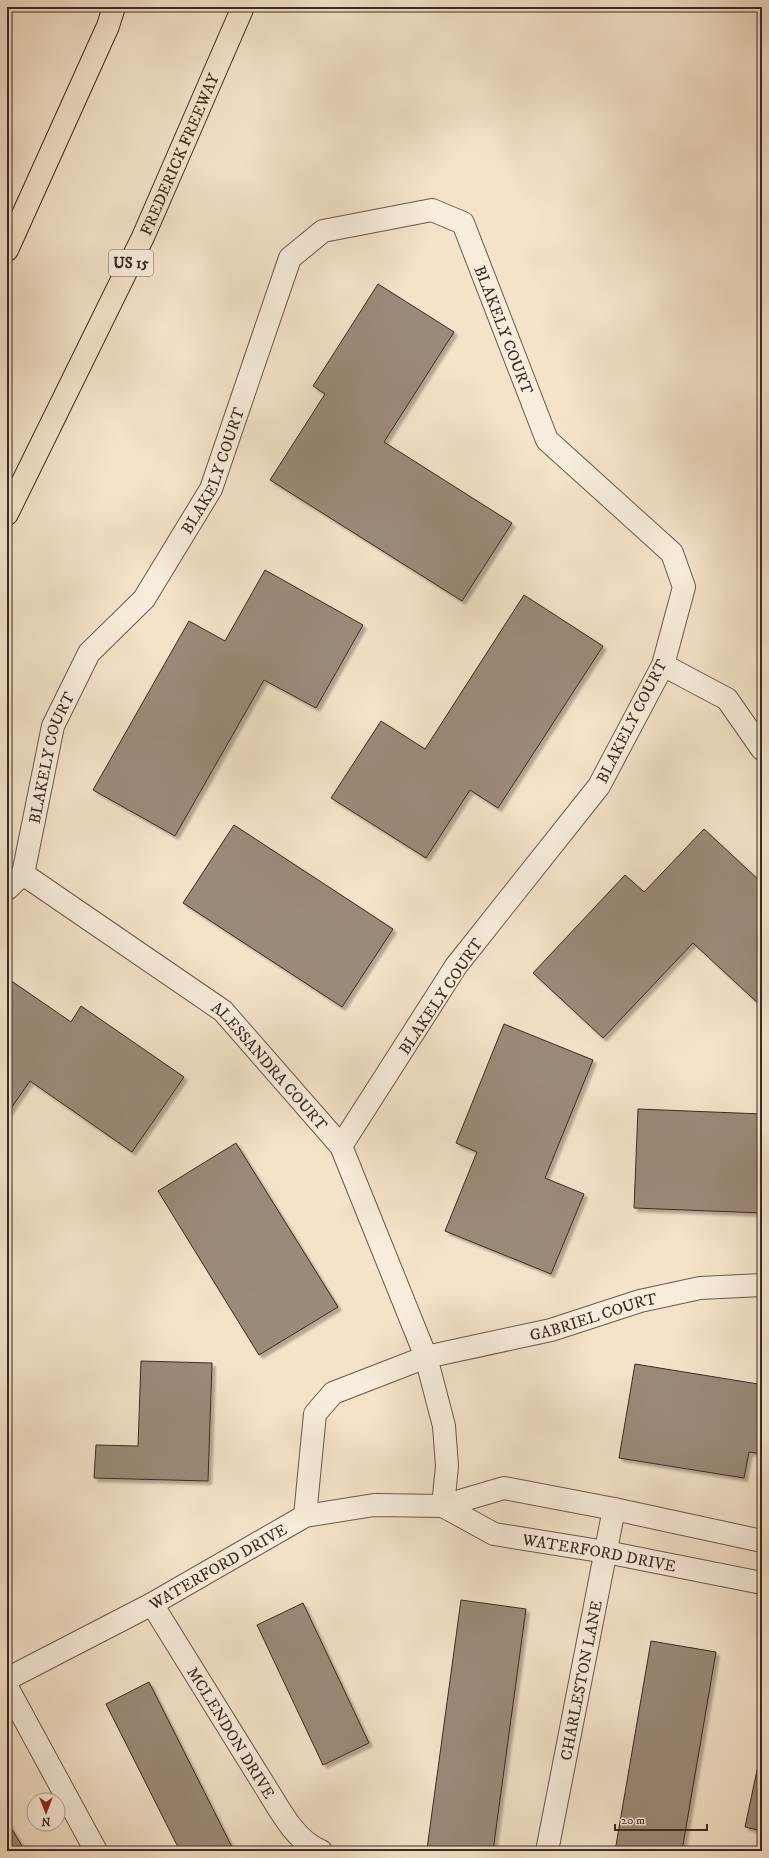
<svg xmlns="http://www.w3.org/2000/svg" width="769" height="1858" font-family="'IM FELL DW Pica',serif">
  <defs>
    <filter id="shadow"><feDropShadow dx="3.5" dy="3.5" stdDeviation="1" flood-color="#0004"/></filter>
  </defs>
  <rect width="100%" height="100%" fill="#f4e3c9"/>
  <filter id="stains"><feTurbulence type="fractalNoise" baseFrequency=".005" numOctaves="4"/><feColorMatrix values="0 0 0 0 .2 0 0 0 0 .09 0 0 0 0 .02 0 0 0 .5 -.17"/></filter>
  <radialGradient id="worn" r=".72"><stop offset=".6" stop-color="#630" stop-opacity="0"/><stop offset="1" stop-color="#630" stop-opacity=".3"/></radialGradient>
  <g fill="#9c8a79" stroke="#3d2a23" filter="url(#shadow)">
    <path d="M378 284 454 332 384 442 512 523 462 601 270 480 325 394 313 386Z"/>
    <path d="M265 570 363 625 316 708 264 680 175 836 93 790 189 621 225 641Z"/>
    <path d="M524 595 603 646 498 808 470 790 426 858 331 798 381 721 425 749Z"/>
    <path d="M234 825 393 929 342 1007 183 903Z"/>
    <path d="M704 829 762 883V1007L693 943 603 1038 533 973 625 875 644 892Z"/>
    <path d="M7 978 71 1022 81 1006 184 1077 132 1152 30 1081 7 1114Z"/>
    <path d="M504 1024 593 1060 545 1178 584 1194 551 1274 445 1231 477 1152 456 1143Z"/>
    <path d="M638 1109 762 1114V1213L634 1208Z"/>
    <path d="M236 1143 338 1307 259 1355 158 1191Z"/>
    <path d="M141 1361 212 1363 208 1481 94 1478 96 1445 138 1446Z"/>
    <path d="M635 1364 758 1384 762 1364V1454L749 1452 744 1478 619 1458Z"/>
    <path d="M461 1600 526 1609 493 1851 427 1849Z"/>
    <path d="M303 1603 369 1743 323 1765 257 1625Z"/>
    <path d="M651 1641 716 1652 682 1851H615Z"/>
    <path d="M149 1682 234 1851H180L106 1704Z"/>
    <path d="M762 1747V1831L745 1827Z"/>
    <path d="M7 1821 25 1851H7Z"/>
  </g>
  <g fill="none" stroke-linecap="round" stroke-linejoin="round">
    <defs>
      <g id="minor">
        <path d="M663 665 727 699 762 749"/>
        <path id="s1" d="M23 874 53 726 89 653 144 599 211 489 290 258 323 231 432 210 463 223 547 440 672 553 684 587 663 665 599 786 456 966 341 1146"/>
        <path id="s2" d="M7 889 23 874 223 1011 341 1146 426 1357 444 1426 447 1466 443 1506"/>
        <path id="s3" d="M443 1506 494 1534 606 1552 762 1583"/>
        <path id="s4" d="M305 1516 315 1414 333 1393 426 1357 551 1330 640 1301 700 1288 762 1285"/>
        <path id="s5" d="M152 1604 271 1796C283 1816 298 1842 321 1851"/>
        <path id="s6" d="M7 1679 152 1604 305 1516 374 1505 443 1506 504 1488 614 1509 762 1541"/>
        <path d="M7 1687 96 1851"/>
        <path id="s7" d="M547 1851 614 1509"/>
      </g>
      <g id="motorway">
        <path d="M7 250 108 26 114 7"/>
        <path id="s8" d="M7 514 143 237 243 7"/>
      </g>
    </defs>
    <use href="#minor" stroke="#6b584c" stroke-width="24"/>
    <use href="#motorway" stroke="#3d2a23" stroke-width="24"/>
    <use href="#minor" stroke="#f8eddc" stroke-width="22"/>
    <use href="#motorway" stroke="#f4e3c9" stroke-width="22"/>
  </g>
  <g text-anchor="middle" stroke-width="3.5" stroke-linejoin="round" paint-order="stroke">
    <rect fill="#f8eddc" stroke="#75645a" stroke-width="1" x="109" y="250" width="44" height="26" rx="3"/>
    <g font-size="15" font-weight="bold" fill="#3d2a23">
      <text x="131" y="268">US 15</text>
    </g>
    <g font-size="16" fill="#3d2a23" stroke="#f8eddc">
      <text dy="6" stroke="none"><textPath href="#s8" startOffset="399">FREDERICK FREEWAY</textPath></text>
      <text dy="6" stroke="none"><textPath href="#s1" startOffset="984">BLAKELY COURT</textPath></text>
      <text dy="6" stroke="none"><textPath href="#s1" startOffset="456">BLAKELY COURT</textPath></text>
      <text transform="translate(631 721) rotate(-63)" y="6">BLAKELY COURT</text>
      <text dy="6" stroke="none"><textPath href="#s1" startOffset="120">BLAKELY COURT</textPath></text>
      <text transform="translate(440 996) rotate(-56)" y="6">BLAKELY COURT</text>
      <text dy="6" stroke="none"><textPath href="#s2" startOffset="336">ALESSANDRA COURT</textPath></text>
      <text dy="6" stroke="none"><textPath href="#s4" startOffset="402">GABRIEL COURT</textPath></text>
      <text dy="6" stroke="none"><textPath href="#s3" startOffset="165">WATERFORD DRIVE</textPath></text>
      <text dy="6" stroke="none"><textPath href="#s6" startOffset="239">WATERFORD DRIVE</textPath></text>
      <text dy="6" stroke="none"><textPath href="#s7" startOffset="174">CHARLESTON LANE</textPath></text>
      <text dy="6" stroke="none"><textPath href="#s5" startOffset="151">MCLENDON DRIVE</textPath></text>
    </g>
  </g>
  <rect width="769" height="1858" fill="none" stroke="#f4e3c9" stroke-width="24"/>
  <rect x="8" y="8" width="753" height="1842" fill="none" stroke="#3d2a23" stroke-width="2"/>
  <rect x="12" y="12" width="745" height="1834" fill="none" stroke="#3d2a23"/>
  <g transform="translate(46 1812) rotate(180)"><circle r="19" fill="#f8eddc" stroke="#ad9f92"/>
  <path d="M0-3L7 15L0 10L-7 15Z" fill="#8f2418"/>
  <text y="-6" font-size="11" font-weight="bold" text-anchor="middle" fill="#3d2a23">N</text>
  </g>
  <path d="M615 1824v6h92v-6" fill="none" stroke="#3d2a23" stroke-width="2"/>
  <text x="621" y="1824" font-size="12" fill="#3d2a23" stroke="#f8eddc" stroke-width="3" paint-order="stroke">20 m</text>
  <rect width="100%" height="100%" filter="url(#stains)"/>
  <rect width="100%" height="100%" fill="url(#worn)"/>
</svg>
